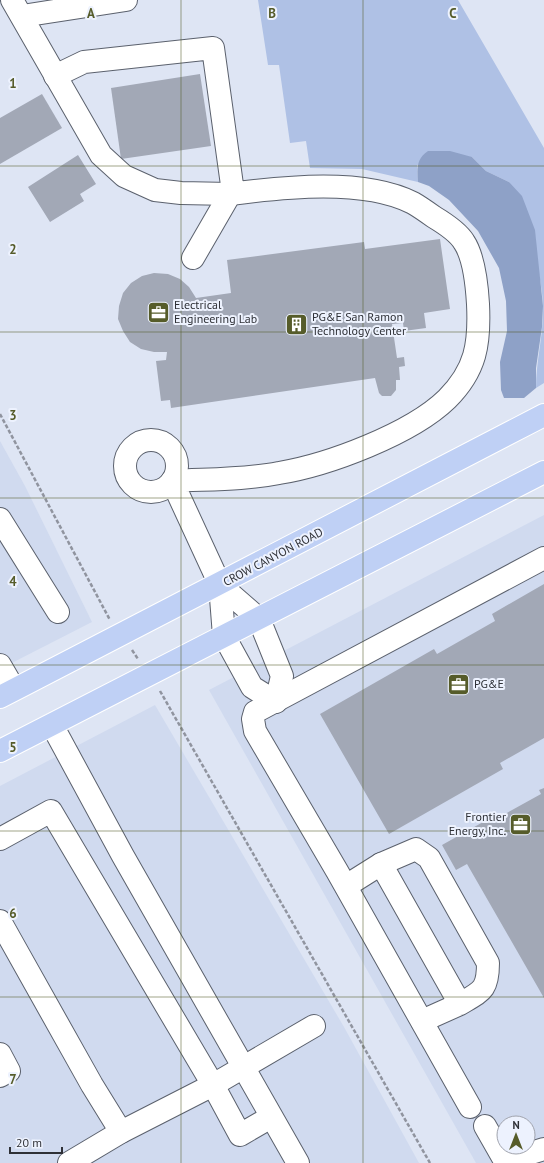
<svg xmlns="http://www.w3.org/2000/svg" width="544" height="1163" font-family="'PT Sans',sans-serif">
  <rect width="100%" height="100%" fill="#dee5f4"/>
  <g fill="#d0daef" fill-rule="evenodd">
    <path d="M0 441 25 486 92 622 0 669Z"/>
    <path d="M544 515V1163H476L209 690ZM504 1123H528V1147H504Z"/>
    <path d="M155 705 344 1027 419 1163H0V786Z"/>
  </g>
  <path fill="#afc1e5" d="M258 0H458L544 148V383L536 388C536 360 544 333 543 305 541 262 523 222 509 182L486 171 472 157 417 165 418 182 362 169 310 168 306 141 290 143 279 65H268Z"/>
  <path fill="#8ea1c7" d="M428 151H450L472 157 486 171 509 182 522 196 535 230 543 306 542 327 536 368V388L524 398H504L501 390 500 362 507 331 506 301 499 268 478 231 449 200 429 186 418 182C417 169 416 159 428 151Z"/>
  <g fill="#a2a8b6">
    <path d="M200 74 211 146 121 159 111 88Z"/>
    <path d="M42 94 62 128 0 164V118Z"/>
    <path d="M78 155 96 184 80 194 84 201 50 222 28 187Z"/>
    <path d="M440 239 450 309 424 313 426 328 404 331 403 323 392 324 397 358 404 357 405 366 399 367 400 380H396V390L391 396H382L379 393 375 378 171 408 170 400 161 401 156 361 166 360 167 352H154L141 349 130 342 123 331 118 319 119 306 123 293 131 283 142 276 154 273 168 274 180 279 189 287 196 298 231 293 227 260 364 242 365 249Z"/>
    <path d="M544 584V738L500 763 503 769 389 834 320 714 434 649 437 654 495 621 492 614Z"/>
    <path d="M544 788V998L467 864 456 870 442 845 492 817 494 820 541 794 539 790Z"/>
  </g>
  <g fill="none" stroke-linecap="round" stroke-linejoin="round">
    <defs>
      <g id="minor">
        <path d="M12 0 101 155 124 176 155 190 181 193 230 194"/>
        <path d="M22 16 126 0"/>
        <path d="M55 76 84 62 213 48 232 185 230 194C284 187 364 178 413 203 420 207 427 212 434 217 444 223 458 232 464 242 474 257 477 287 478 304 480 344 476 370 447 399 411 434 328 465 279 473 244 480 207 479 172 481L220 585 224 636 252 687 276 702 282 676 259 619 220 585"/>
        <path d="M193 258 230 194"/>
        <circle cx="151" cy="466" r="26"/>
        <path d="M0 519 58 612"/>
        <path d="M0 665 14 689"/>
        <path d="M52 725 123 856 298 1163"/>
        <path d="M0 839 51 811 213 1085 240 1135 271 1117"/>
        <path d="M346 886 381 864"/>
        <path d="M0 921 92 1085 121 1132"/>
        <path d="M422 1021 460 1004 381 864 416 849 429 858 488 963C488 990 482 991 460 1004"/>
        <path d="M0 1054 9 1071 0 1076"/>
        <path d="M470 1107 337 871 255 731 253 719 255 712 544 558"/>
        <path d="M485 1126 506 1163"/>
        <path d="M505 1161 544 1149"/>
        <path d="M69 1163 121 1132 213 1085 314 1026"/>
      </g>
      <g id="major">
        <path d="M0 697C182 604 363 509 544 415"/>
        <path d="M0 751 544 472"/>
      </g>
    </defs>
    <use href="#minor" stroke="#5b616d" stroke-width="24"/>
    <use href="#major" stroke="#fff" stroke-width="24"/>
    <g stroke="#90949f" stroke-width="2.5" stroke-dasharray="4 2" stroke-linecap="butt">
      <path d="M0 414 110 620"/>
      <path d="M132 650 138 659"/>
      <path d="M160 691 430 1163"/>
    </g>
    <use href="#minor" stroke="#fff" stroke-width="22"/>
    <use href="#major" stroke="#bfd0f5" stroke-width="22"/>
  </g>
  <path fill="none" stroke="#565c2a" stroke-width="1" stroke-opacity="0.55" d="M181 0V1163M363 0V1163M0 166H544M0 332H544M0 498H544M0 665H544M0 831H544M0 997H544"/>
  <defs>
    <symbol id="office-square" viewBox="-11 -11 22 22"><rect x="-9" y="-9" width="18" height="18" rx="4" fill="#565c2a" stroke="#edf2fe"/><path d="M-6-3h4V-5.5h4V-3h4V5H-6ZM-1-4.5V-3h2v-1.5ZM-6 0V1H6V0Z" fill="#fff"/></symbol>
    <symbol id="building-square" viewBox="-11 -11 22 22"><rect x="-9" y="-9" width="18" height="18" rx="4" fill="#565c2a" stroke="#edf2fe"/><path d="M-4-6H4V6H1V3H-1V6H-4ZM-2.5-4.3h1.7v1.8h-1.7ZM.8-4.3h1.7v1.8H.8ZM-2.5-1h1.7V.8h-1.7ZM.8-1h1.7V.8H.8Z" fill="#fff"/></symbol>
  </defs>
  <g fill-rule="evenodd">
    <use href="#office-square" x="146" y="300" width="25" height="25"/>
    <use href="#building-square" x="284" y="312" width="25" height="25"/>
    <use href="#office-square" x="446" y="672" width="25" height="25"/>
    <use href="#office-square" x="508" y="812" width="25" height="25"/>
  </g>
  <g text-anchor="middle" stroke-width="4" stroke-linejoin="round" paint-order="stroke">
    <g font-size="12" fill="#2e3036" stroke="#edf2fe" text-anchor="start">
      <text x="174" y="309">Electrical<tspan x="174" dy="14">Engineering Lab</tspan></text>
      <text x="312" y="321">PG&amp;E San Ramon<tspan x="312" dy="14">Technology Center</tspan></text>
      <text x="474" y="688">PG&amp;E</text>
      <text x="506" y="821" text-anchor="end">Frontier<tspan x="506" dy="14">Energy, Inc.</tspan></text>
    </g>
    <g font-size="12" fill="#2e3036" stroke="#edf2fe">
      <text transform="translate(273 557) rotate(-28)" y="4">CROW CANYON ROAD</text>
    </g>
  </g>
  <g font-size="13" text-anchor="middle" font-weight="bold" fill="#565c2a" stroke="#edf2fe" stroke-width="4" stroke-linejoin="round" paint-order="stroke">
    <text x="91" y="18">A</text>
    <text x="272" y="18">B</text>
    <text x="453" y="18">C</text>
    <text x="13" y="88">1</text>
    <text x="13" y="254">2</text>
    <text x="13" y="420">3</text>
    <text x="13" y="586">4</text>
    <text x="13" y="752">5</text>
    <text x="13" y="918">6</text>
    <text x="13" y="1084">7</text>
  </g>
  <g transform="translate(516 1135)"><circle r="19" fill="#edf2fe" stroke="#a1a4ae"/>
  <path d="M0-3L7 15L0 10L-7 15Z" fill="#565c2a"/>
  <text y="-6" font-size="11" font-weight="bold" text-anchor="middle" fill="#2e3036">N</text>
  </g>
  <path d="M10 1147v6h52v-6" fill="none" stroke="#2e3036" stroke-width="2"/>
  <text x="16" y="1147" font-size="12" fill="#2e3036" stroke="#edf2fe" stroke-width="3" paint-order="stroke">20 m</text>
</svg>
